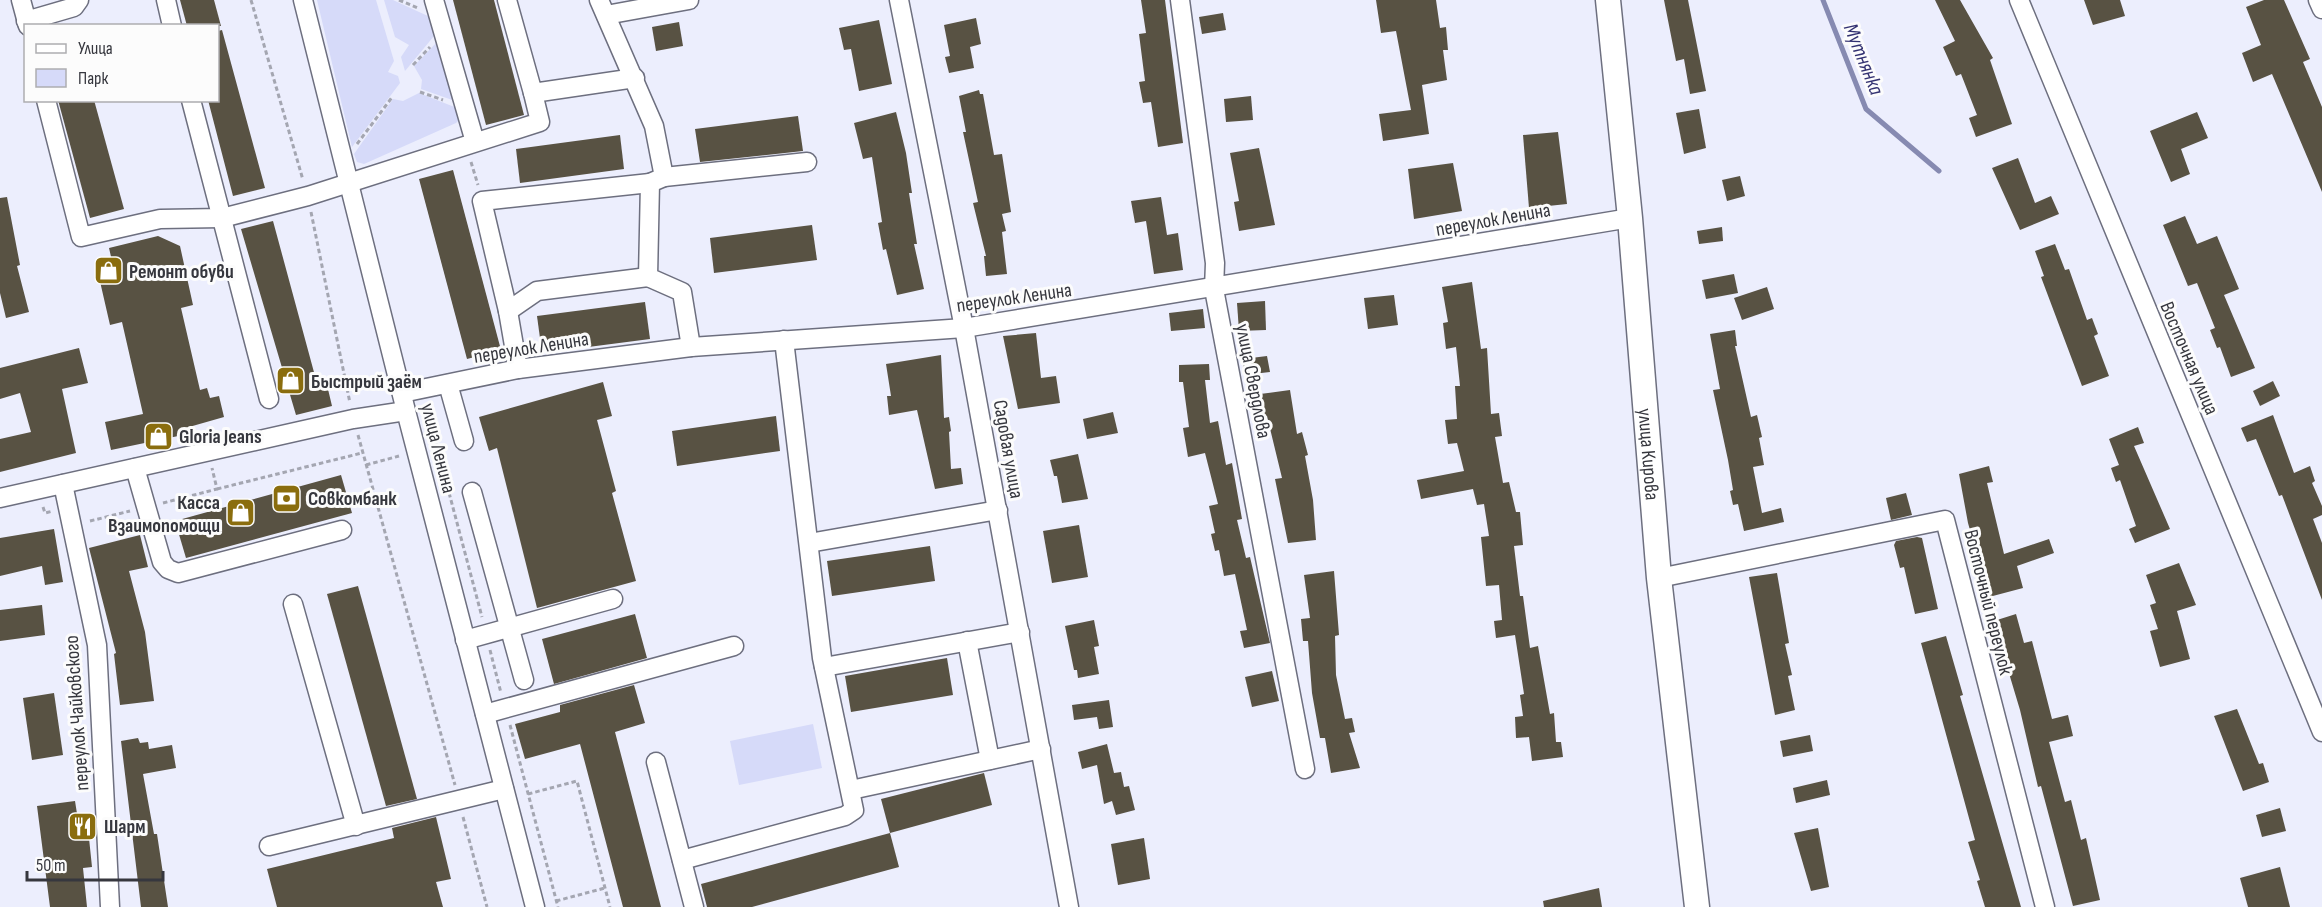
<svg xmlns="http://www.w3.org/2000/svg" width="2322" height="907" font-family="'Sofia Sans Condensed',sans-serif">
  <rect width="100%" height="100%" fill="#eceefd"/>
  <g fill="#d6daf9">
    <path d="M317 0H376L394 61 388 72 398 76 400 83 352 147Z"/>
    <path d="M384 0H393L430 17 434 36 405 71 401 57 409 45 395 37Z"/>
    <path d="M437 42 455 101 421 89 422 80 414 66Z"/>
    <path d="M419 93 457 108 461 118 456 123 364 164 357 162 354 154 393 99 403 101Z"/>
    <path d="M813 724 822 768 739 785 730 741Z"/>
  </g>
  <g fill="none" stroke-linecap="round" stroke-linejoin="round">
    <path stroke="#868ab1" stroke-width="5" d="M1823 0 1866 109 1939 171"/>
  </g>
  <g fill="#585243">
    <path d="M180 0H214L221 26H187Z"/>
    <path d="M453 0H494L524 115 486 125Z"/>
    <path d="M1141 0H1165L1183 143 1158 147 1151 102 1143 103 1139 82 1145 81 1139 34 1146 33Z"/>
    <path d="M1376 0H1436L1440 28 1446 27 1448 50H1443L1447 80 1422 85 1429 134 1383 141 1379 114 1411 110 1396 31 1381 33Z"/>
    <path d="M1664 0H1688L1706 91 1690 94 1684 59 1676 61Z"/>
    <path d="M1935 0H1960L1993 58 1990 60 2012 124 1976 137 1969 118 1977 115 1961 74 1956 76 1943 47 1955 41Z"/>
    <path d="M2084 0H2120L2125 16 2093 25Z"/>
    <path d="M2264 0H2284L2310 59 2303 62 2322 107V192L2272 74 2253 82 2242 53 2261 45 2246 7Z"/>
    <path d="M1223 13 1226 30 1202 34 1199 17Z"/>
    <path d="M976 18 981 44 970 47 974 68 949 73 945 57 950 56 944 25Z"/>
    <path d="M879 20 892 84 859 91 851 49 844 50 839 28Z"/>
    <path d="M679 22 683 46 656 51 652 27Z"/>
    <path d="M222 30 265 188 233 196 208 100H218V31Z"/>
    <path d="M979 90 980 94H983L994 155 1002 154 1011 212 1002 214 1006 231 1002 232 1007 274 986 276 984 256H986L973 203 978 202 963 132H966L959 96Z"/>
    <path d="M1251 96 1253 120 1226 122 1224 99Z"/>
    <path d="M58 100H94L124 209 90 218Z"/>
    <path d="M1699 109 1706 148 1684 154 1676 113Z"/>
    <path d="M896 112 906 153 912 193H909L917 244H914L924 289 897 295 886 249 883 250 878 223 882 222 872 157 863 159 854 123Z"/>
    <path d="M2197 112 2208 138 2181 149 2190 174 2171 182 2150 131Z"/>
    <path d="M798 116 803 151 700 162 695 129Z"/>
    <path d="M1558 132 1567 204 1529 208 1523 135Z"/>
    <path d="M620 135 624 169 520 183 516 149Z"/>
    <path d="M1259 148 1275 225 1239 231 1234 202 1239 201 1230 153Z"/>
    <path d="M2018 158 2035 203 2051 196 2059 214 2020 230 1992 168Z"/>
    <path d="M1453 163 1462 211 1414 219 1408 169Z"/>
    <path d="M453 170 501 350 467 359 419 179Z"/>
    <path d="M1740 176 1745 196 1727 201 1722 180Z"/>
    <path d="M7 197 20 265 17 266 29 312 6 318 0 293V198Z"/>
    <path d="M1161 197 1167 235 1178 233 1183 270 1154 274 1146 221 1135 223 1131 201Z"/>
    <path d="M2185 216 2197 244 2217 236 2239 289 2224 295 2255 368 2231 377 2220 347 2217 348 2210 330 2215 328 2197 283 2188 286 2163 225Z"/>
    <path d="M273 221 318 387 327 385 332 406 296 415 241 229Z"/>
    <path d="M812 225 817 260 714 273 710 238Z"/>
    <path d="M1722 227 1723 241 1699 244 1697 231Z"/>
    <path d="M158 236 180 246 193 305 181 308 200 390 207 388 210 398 219 396 224 417 182 429 183 435 111 450 105 422 143 414 122 322 110 325 96 264 112 261 109 248Z"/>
    <path d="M2055 244 2065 270 2069 269 2087 320 2092 318 2098 334 2094 336 2109 376 2082 386 2041 277 2044 276 2035 251Z"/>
    <path d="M1734 274 1738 293 1706 299 1702 280Z"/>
    <path d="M1472 282 1481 349 1487 348 1491 414 1499 413 1502 436 1495 437 1503 483 1509 482 1516 512H1520L1523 545 1514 546 1520 596H1523L1530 648 1538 646 1550 714 1554 713 1556 742H1561L1563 757 1532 761 1529 737 1516 738 1515 717 1523 716 1520 695 1524 694 1515 635 1496 638 1494 621 1502 620 1499 585 1486 586 1481 537 1489 536 1484 504 1477 505 1473 489 1421 499 1417 480 1464 471 1457 443 1448 444 1445 420 1457 419 1455 386H1460L1456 347 1446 349 1443 323 1448 322 1442 287Z"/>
    <path d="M1767 287 1774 309 1742 320 1734 298Z"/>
    <path d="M1394 295 1398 325 1368 329 1364 298Z"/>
    <path d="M1265 301 1266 330 1239 331 1237 303Z"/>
    <path d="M645 302 650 339 542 353 537 316Z"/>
    <path d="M1203 309 1205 328 1171 331 1169 313Z"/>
    <path d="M1735 330 1737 346H1735L1751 417 1757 415 1762 437 1759 438 1764 465 1753 467 1762 513 1781 508 1784 522 1744 531 1738 504 1733 505 1730 491 1733 490 1728 460 1713 390 1720 389 1710 334Z"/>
    <path d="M1036 333 1041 378 1056 376 1060 403 1018 409 1003 336Z"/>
    <path d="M79 348 88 383 62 389 76 453 0 472V439L31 432 20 393 0 399V368Z"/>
    <path d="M941 355 944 418 949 417 951 431 949 432 951 469 961 468 963 484 935 489 917 410 889 415 887 396H891L886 364Z"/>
    <path d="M1267 356 1270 372 1244 375 1243 359Z"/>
    <path d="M1209 364 1210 380H1205L1210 423 1218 421 1226 465 1232 463 1242 519 1237 520 1246 558 1250 557 1270 643 1244 648 1240 631 1247 630 1235 574 1224 576 1219 550 1215 551 1211 534 1215 533 1209 506 1218 504 1205 453 1188 457 1183 428 1189 427 1183 382H1179V365Z"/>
    <path d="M2273 381 2280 396 2260 406 2253 391Z"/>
    <path d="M603 382 612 416 597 420 616 491 612 493 636 581 537 608 497 448 489 451 479 417Z"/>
    <path d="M1290 390 1297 434 1302 432 1308 455 1305 456 1313 500 1316 540 1288 543 1275 479 1282 478 1267 416 1263 417 1260 394Z"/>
    <path d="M1113 412 1118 433 1087 439 1083 419Z"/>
    <path d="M2273 415 2294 473 2310 466 2315 481 2312 483 2322 506V515L2313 519 2322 543V600L2282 495 2279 496 2256 439 2247 442 2241 428Z"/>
    <path d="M776 416 780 451 677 466 672 431Z"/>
    <path d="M2138 427 2144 443 2134 446 2170 529 2135 543 2129 529 2136 526 2120 480 2116 482 2111 468 2119 465 2109 439Z"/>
    <path d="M1078 454 1088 499 1062 503 1057 476H1054L1050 460Z"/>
    <path d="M1989 466 1993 482 1987 483 2004 554 2049 539 2054 553 2017 566 2023 588 1989 597 1968 523 1959 474Z"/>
    <path d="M341 475 352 513 186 558 175 521Z"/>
    <path d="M1906 493 1912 515 1891 520 1886 498Z"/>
    <path d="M1079 525 1088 577 1052 583 1043 531Z"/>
    <path d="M54 529 63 582 45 585 42 566 0 576V538Z"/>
    <path d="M140 535 148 567 129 571 145 632 154 701 120 705 114 654 116 653 89 548Z"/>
    <path d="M1917 537 1922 538 1938 609 1915 614 1904 567 1900 568 1894 545 1896 541Z"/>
    <path d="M930 546 935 581 832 596 827 561Z"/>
    <path d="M2179 563 2196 605 2177 611 2190 659 2160 667 2150 631 2158 629 2150 605 2156 603 2146 575Z"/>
    <path d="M1334 571 1339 635 1335 636 1336 675 1345 719 1352 718 1355 732 1349 733 1360 768 1331 773 1325 738H1320L1312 693 1308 641H1303L1301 619 1310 618 1304 575Z"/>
    <path d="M1777 573 1789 643 1785 644 1792 675 1788 676 1795 710 1775 715 1749 577Z"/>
    <path d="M358 586 417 799 386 806 327 594Z"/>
    <path d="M42 605 45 635 0 641V610Z"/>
    <path d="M635 614 647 658 554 684 542 639Z"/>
    <path d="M2016 614 2024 643 2032 641 2052 719 2068 715 2073 736 2049 742 2065 802 2071 800 2081 840 2086 838 2100 900 2073 906 2041 786 2038 787 2020 710 2002 650 2005 649 1997 620Z"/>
    <path d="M1094 620 1099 646 1094 647 1099 674 1078 678 1077 670H1074L1065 626Z"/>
    <path d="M1946 636 1963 695 1960 696 2021 907H1985L1977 881 1980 880 1968 842 1975 840 1921 643Z"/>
    <path d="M947 658 953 695 851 712 845 676Z"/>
    <path d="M1272 671 1279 701 1252 707 1245 677Z"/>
    <path d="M634 685 645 723 615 732 661 907H623L580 744 525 759 515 724 560 712V705Z"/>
    <path d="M54 693 63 755 32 760 23 698Z"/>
    <path d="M1109 700 1113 727 1099 729 1097 717 1074 720 1072 705Z"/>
    <path d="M2237 709 2259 764 2263 763 2269 782 2243 791 2214 716Z"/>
    <path d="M1810 735 1813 751 1783 757 1780 741Z"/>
    <path d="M138 738 140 743 148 742 149 749 172 745 176 768 143 774 154 834H157L168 907H141L121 741Z"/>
    <path d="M1107 744 1114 773 1121 772 1124 787 1129 786 1135 810 1116 815 1112 801 1104 804 1097 765 1082 769 1078 752Z"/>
    <path d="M984 773 992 805 890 833 881 799Z"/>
    <path d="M1827 780 1830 795 1796 803 1793 788Z"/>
    <path d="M75 801 78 820 87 819 92 867 83 868 87 907H50L37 806Z"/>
    <path d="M2280 808 2286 831 2262 837 2256 815Z"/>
    <path d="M436 817 451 879 436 882 443 907H277L267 869 394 838 392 828Z"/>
    <path d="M1818 828 1829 887 1811 891 1794 833Z"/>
    <path d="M890 833 899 867 752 907H707L701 884Z"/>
    <path d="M1144 838 1150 879 1118 885 1111 844Z"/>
    <path d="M2280 867 2290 907H2248L2240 878Z"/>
    <path d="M1599 888 1602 907H1544L1543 901Z"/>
  </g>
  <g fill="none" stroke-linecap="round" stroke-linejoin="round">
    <defs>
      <g id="minor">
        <path d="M21 0 28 26"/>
        <path d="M166 0 172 26"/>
        <path d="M303 0 406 411 535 907"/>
        <path d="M434 0 475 142"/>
        <path d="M507 0 533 93 635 78"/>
        <path d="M599 0 654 126 664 177 650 183 648 277 682 292 691 347"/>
        <path d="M899 0 964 328 1069 907"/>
        <path d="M1180 0 1215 263 1214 289 1305 769"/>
        <path d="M2019 0 2322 732"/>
        <path d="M2318 0 2322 9"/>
        <path d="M606 15 689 0"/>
        <path d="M26 21 74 7 79 0"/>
        <path d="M46 100 81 237 160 219 222 218 308 196 540 122 533 93"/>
        <path d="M191 100 269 399"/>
        <path d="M664 177 807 162"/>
        <path d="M508 311 537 291 648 277"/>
        <path d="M518 369 508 311 482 201 650 183"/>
        <path d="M448 384 464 441"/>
        <path d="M402 393 518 369 691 347 964 328 1630 218"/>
        <path d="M135 468 162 562 168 569 178 573 342 530"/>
        <path d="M63 484 97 645 110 907"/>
        <path d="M472 492 524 680"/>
        <path d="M0 498 353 419 406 411"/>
        <path d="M809 543 998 510"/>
        <path d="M1659 578 1945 520 2045 907"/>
        <path d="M293 604 356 826"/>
        <path d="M465 640 613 599"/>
        <path d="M967 641 990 760"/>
        <path d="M824 667 1020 632"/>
        <path d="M485 714 734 646"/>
        <path d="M656 762 694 907"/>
        <path d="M851 790 1041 749"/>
        <path d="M269 846 504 789"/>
        <path d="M682 860 845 816 854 810 822 658 784 340"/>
      </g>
      <g id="major">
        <path id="s1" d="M1608 0 1630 218 1659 578 1697 907"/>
      </g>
    </defs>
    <use href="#minor" stroke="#6d6f7f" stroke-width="21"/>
    <use href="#major" stroke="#6d6f7f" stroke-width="27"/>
    <g stroke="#a4a6b1" stroke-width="3" stroke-dasharray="4.5 3" stroke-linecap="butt">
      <path d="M251 0 303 180"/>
      <path d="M399 0 418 8"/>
      <path d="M413 65 430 47"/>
      <path d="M420 92 443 100"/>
      <path d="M357 144 393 96"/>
      <path d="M471 162 478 185"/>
      <path d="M311 212 350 403"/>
      <path d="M347 387 380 380"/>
      <path d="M426 406 482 617"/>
      <path d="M358 435 455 785"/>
      <path d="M366 465 399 456"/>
      <path d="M217 489 362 453"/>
      <path d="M163 503 217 489 212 468"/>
      <path d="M43 507 45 513 53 511"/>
      <path d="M90 521 130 511"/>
      <path d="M490 650 501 693"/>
      <path d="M510 725 558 907"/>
      <path d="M528 794 577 781 610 907"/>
      <path d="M463 817 487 907"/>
      <path d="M556 901 605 888"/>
    </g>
    <use href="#minor" stroke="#fff" stroke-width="18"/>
    <use href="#major" stroke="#fff" stroke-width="24"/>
  </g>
  <defs>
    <symbol id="shop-square" viewBox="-11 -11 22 22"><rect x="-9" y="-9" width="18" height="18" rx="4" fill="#8a6d0e" stroke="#fcfcfc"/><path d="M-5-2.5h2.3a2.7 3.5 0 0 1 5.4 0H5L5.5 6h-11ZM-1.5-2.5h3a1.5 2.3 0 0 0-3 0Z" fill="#fff"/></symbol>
    <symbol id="bank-square" viewBox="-11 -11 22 22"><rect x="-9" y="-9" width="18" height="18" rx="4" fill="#8a6d0e" stroke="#fcfcfc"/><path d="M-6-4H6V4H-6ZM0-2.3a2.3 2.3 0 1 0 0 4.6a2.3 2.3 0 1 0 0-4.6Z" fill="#fff"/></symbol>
    <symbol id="restaurant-square" viewBox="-11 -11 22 22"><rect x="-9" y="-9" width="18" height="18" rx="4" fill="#8a6d0e" stroke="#fcfcfc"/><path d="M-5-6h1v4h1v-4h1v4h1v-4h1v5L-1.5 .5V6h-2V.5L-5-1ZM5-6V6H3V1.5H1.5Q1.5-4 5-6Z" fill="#fff"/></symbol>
  </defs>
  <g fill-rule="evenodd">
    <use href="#shop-square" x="92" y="254" width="33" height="33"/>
    <use href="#shop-square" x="274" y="364" width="33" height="33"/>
    <use href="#shop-square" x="142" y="420" width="33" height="33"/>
    <use href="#bank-square" x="270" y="482" width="33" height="33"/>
    <use href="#shop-square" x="224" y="496" width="33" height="33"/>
    <use href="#restaurant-square" x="66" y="810" width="33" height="33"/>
  </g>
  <g text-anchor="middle" stroke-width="6" stroke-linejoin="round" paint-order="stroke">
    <g font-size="20" fill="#36373e" stroke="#fcfcfc">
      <text transform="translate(1493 219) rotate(-10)" y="7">переулок Ленина</text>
      <text transform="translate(1014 297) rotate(-8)" y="7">переулок Ленина</text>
      <text transform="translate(531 347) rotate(-9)" y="7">переулок Ленина</text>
      <text transform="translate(2190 358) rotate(67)" y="7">Восточная улица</text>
      <text transform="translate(1254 381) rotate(79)" y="7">улица Свердлова</text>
      <text transform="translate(439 448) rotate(76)" y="7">улица Ленина</text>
      <text transform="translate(1009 449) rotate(80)" y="7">Садовая улица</text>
      <text dy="7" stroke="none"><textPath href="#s1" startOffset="456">улица Кирова</textPath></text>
      <text transform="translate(1989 602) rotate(76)" y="7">Восточный переулок</text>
      <text transform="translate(76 713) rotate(-94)" y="7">переулок Чайковского</text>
    </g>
    <g font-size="20" font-weight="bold" fill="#36373e" stroke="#fcfcfc" text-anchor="start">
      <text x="129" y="278">Ремонт обуви</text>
      <text x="311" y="388">Быстрый заём</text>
      <text x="179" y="443">Gloria Jeans</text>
      <text x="308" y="505">Совкомбанк</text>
      <text x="220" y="509" text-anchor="end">Касса<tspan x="220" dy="23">Взаимопомощи</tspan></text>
      <text x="104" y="833">Шарм</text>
    </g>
    <g font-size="21" font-style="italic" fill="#333271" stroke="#fcfcfc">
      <text transform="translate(1864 59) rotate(68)" y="7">Мутнянка</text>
    </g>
  </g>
  <rect x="24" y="24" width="195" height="78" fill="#fcfcfc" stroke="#adadb0" stroke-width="1.5"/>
  <rect x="36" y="44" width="30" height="9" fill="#ffffff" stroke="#adadb0" stroke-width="1.5"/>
  <text x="78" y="54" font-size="18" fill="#36373e">Улица</text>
  <rect x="36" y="69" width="30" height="18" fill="#d6daf9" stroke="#adadb0" stroke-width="1.5"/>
  <text x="78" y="84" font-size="18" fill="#36373e">Парк</text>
  <path d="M27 871v9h136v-9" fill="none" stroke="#36373e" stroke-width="3"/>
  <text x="36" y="871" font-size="18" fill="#36373e" stroke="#fcfcfc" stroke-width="4.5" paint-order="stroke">50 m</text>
</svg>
